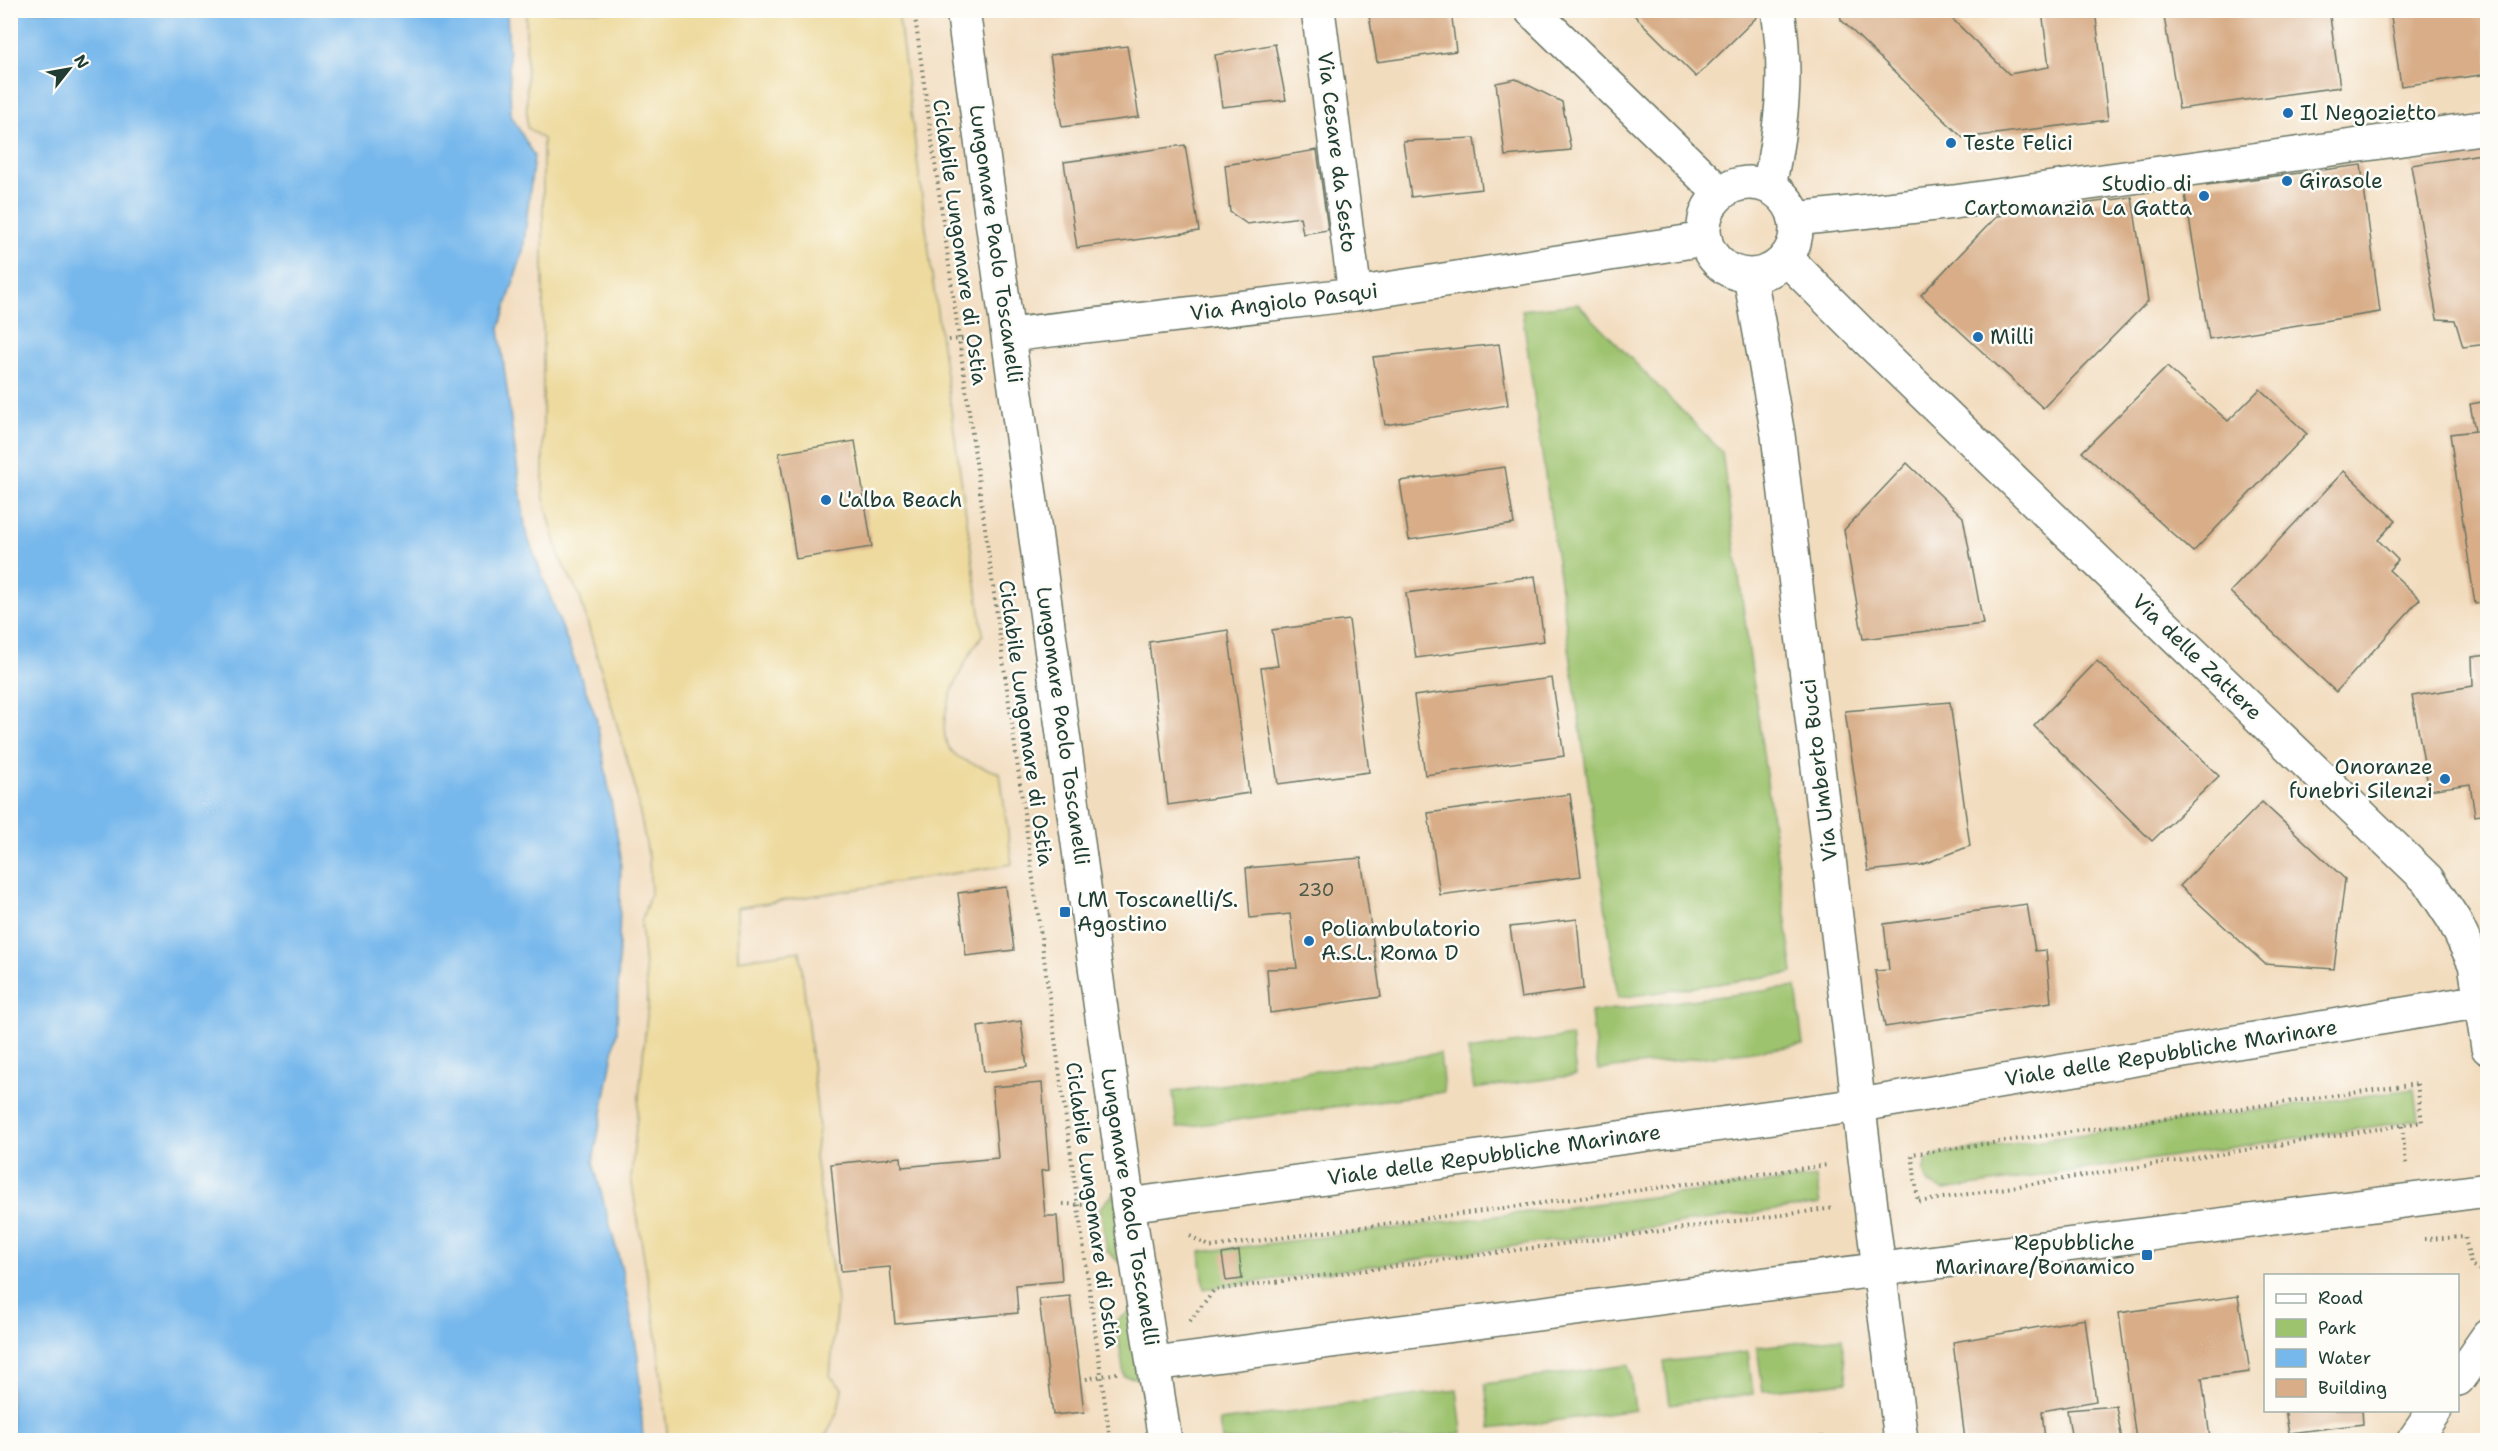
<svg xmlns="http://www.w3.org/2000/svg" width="2498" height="1451" font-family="'Shantell Sans',sans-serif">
  <rect width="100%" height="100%" fill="#fdfcf7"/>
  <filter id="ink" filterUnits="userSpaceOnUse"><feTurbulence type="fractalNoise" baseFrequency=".0167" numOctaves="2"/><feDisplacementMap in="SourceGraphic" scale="12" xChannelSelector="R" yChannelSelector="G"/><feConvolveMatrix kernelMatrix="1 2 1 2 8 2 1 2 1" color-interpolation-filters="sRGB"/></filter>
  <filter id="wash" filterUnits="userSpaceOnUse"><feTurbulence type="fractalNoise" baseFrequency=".008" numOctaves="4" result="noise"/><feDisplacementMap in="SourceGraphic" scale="24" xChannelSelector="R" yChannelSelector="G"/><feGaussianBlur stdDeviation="1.35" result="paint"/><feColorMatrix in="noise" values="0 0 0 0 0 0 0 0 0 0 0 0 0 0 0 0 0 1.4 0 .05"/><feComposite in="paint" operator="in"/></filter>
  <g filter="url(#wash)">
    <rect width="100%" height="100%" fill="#f2dcbe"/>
    <g fill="#9ec36e" stroke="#5e8051" stroke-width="1.5">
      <path d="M1578 304 1722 452 1793 973 1618 998 1522 310Z"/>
      <path d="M1796 987 1803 1045 1598 1070 1591 1012Z"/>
      <path d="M1571 1036 1576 1075 1474 1089 1468 1050Z"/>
      <path d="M1440 1053 1444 1092 1177 1128 1173 1092Z"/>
      <path d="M2414 1089 2418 1120 1944 1190 1928 1183 1923 1171 1927 1160 1939 1154Z"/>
      <path d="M1816 1177 1820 1204 1204 1289 1200 1252Z"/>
      <path d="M1114 1193 1125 1261 1119 1262 1107 1251 1100 1208Z"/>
      <path d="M1131 1311 1140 1379 1124 1376 1116 1321Z"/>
      <path d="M1842 1338 1847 1382 1763 1391 1757 1347Z"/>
      <path d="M1748 1352 1753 1394 1670 1404 1664 1362Z"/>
      <path d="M1629 1365 1635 1410 1491 1429 1485 1384Z"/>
      <path d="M1457 1390 1462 1433 1404 1440H1222L1219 1421Z"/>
    </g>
    <path fill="#eeda9e" stroke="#868c69" stroke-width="1.5" d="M526 11H898L933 283 983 634C966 658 923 732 957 756 969 764 986 768 1000 773L1012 864 737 908 738 960 800 951 819 1129 815 1157 837 1301 830 1376 842 1388 838 1410 824 1440H668L656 1330 631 1178 648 1005 641 922 651 892 649 859 634 783 579 594 560 559 543 495V139L527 127Z"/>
    <path fill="#77b8ec" stroke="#4b7a90" stroke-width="1.5" d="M10 11H507L511 115 534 156 523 251 499 329 526 533 596 717 621 857 617 1031 593 1162 623 1274 638 1356 643 1440H11Z"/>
    <g id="blocks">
      <g fill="#d8ad88">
        <path d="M1368 10H1451L1456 51 1377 62Z"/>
        <path d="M1629 10H1761V13L1696 77Z"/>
        <path d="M1840 10H1943L2009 74 2049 67 2042 10H2095L2108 120 1963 138 1841 20Z"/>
        <path d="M2163 10H2329L2340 87 2179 109Z"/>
        <path d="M2390 10H2488V74L2401 86Z"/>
        <path d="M1275 44 1286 100 1222 107 1215 55Z"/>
        <path d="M1127 46 1139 117 1062 127 1050 55Z"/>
        <path d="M1516 79 1562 102 1571 150 1505 156 1496 83Z"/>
        <path d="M1475 138 1482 189 1411 197 1403 141Z"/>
        <path d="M1185 145 1199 231 1077 248 1064 162Z"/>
        <path d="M1317 150 1328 230 1303 234 1300 217 1247 224 1230 212 1225 165Z"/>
        <path d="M2488 153V344L2463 347 2455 320 2437 319 2411 165Z"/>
        <path d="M2361 165 2380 312 2209 339 2184 188Z"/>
        <path d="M2132 197 2148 301 2043 408 1921 295 1997 216Z"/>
        <path d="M1499 344 1508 405 1385 425 1373 357Z"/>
        <path d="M2167 367 2228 421 2260 389 2307 434 2193 552 2082 452Z"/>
        <path d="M2488 401V602L2475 604 2450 434 2475 431 2470 404Z"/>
        <path d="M855 441 872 547 796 559 779 453Z"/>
        <path d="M1907 463 1963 517 1983 624 1863 639 1844 530Z"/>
        <path d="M1505 467 1514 524 1409 540 1400 481Z"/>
        <path d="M2344 471 2396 520 2378 540 2398 560 2389 570 2420 599 2336 692 2230 592Z"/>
        <path d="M1535 576 1544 641 1416 658 1406 593Z"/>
        <path d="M1349 620 1369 772 1278 784 1261 668 1278 666 1272 630Z"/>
        <path d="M1228 630 1249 793 1168 805 1149 642Z"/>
        <path d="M2488 655V814L2475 816 2470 784 2429 790 2412 696 2473 686 2472 657Z"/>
        <path d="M2097 661 2219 776 2152 841 2034 726Z"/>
        <path d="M1552 678 1564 756 1425 775 1414 696Z"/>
        <path d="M1950 702 1970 846 1921 865 1868 871 1845 711Z"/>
        <path d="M1570 794 1581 876 1440 895 1428 813Z"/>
        <path d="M2262 802 2345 879 2334 969 2265 964 2180 886Z"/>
        <path d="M1361 858 1381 997 1270 1013 1267 969 1297 968 1290 914 1250 918 1246 868Z"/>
        <path d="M1006 887 1014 950 966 956 958 893Z"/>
        <path d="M2027 904 2035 951 2046 950 2051 1002 1885 1027 1875 971 1889 970 1884 924Z"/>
        <path d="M1577 919 1583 989 1521 998 1510 927Z"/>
        <path d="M1021 1021 1027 1067 984 1072 978 1027Z"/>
        <path d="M1042 1083 1049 1170 1041 1171 1045 1216H1057L1062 1281 1016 1285 1018 1313 895 1324 890 1267 841 1271 831 1164 901 1157 902 1167 998 1158 992 1087Z"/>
        <path d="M1239 1251 1242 1279 1226 1281 1222 1254Z"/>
        <path d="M1070 1296 1084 1412 1053 1415 1039 1299Z"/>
        <path d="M2238 1296 2250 1372 2202 1378 2210 1438 2193 1440H2136L2119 1313Z"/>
        <path d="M2085 1319 2096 1401 2042 1411 2045 1440H1965L1953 1342Z"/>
        <path d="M2116 1406 2122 1440H2072L2067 1410Z"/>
        <path d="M2285 1410H2362L2363 1424 2289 1433Z"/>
        <path d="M1823 1436 1824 1440H1800V1439Z"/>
      </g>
    </g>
  </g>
  <g filter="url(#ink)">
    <use href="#blocks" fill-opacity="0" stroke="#697564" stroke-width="1.5"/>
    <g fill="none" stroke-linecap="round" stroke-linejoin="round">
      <defs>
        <g id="minor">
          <path d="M963 10 1128 1205 1165 1440"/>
          <path d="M1318 10 1355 294"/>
          <path d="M1531 10 1720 193"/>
          <circle cx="1750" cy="229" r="46"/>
          <path d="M1769 187C1782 122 1788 77 1778 10"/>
          <path d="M1795 219 1954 202 2488 127"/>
          <path d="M1786 258 1868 340 2427 879 2454 920 2475 964 2488 1048"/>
          <path d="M1750 276 1778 435 1868 1183 1901 1440"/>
          <path d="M1009 335 1355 294 1705 239"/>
          <path d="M1128 1205 1860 1105 2488 1000"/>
          <path d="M1154 1364 2488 1190"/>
          <path d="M2458 1379 2488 1336"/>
          <path d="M2414 1440 2435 1410"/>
        </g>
      </defs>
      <use href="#minor" stroke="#697564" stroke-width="36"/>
      <g stroke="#697564" stroke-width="4" stroke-dasharray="1.5 4.5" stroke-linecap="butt">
        <path d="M914 10 1110 1440"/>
        <path d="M949 340 972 338"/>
        <path d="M2417 1084 2422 1122 1918 1202 1912 1154Z"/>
        <path d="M2402 1126 2406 1164"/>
        <path d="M1063 1204 1091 1205"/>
        <path d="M1190 1236 1211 1247 1828 1165"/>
        <path d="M2424 1239 2465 1237 2471 1265 2488 1274"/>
        <path d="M1190 1321 1214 1290 1835 1208"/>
        <path d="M1086 1379 1117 1373"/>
      </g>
      <use href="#minor" stroke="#fff" stroke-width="33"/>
    </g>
  </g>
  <g fill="#1f6fb2" stroke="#fdfcf7" stroke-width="2">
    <circle cx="2288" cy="113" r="6"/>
    <circle cx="1951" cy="143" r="6"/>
    <circle cx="2287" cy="181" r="6"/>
    <circle cx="2204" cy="196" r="6"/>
    <circle cx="1978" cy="337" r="6"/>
    <circle cx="826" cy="500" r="6"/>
    <circle cx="2445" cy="779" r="6"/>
    <rect x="1059" y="906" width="12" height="12" rx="3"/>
    <circle cx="1309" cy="941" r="6"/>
    <rect x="2141" y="1249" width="12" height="12" rx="3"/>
  </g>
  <g text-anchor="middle" stroke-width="5" stroke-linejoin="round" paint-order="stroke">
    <g font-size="18" fill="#4d5949">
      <text x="1316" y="896">230</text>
    </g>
    <g font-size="21" fill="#1f3d34" stroke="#fdfcf7" text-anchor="start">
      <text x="2300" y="120">Il Negozietto</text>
      <text x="1963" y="150">Teste Felici</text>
      <text x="2299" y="188">Girasole</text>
      <text x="2192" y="191" text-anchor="end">Studio di<tspan x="2192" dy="24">Cartomanzia La Gatta</tspan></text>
      <text x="1990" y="344">Milli</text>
      <text x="838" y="507">L'alba Beach</text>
      <text x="2433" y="774" text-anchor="end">Onoranze<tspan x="2433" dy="24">funebri Silenzi</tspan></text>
      <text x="1077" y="907">LM Toscanelli/S.<tspan x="1077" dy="24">Agostino</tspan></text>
      <text x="1321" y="936">Poliambulatorio<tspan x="1321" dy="24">A.S.L. Roma D</tspan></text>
      <text x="2135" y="1250" text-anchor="end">Repubbliche<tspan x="2135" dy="24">Marinare/Bonamico</tspan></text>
    </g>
    <g font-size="21" fill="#1f3d34" stroke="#fdfcf7">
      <text transform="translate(1337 152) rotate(83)" y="7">Via Cesare da Sesto</text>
      <text transform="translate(960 242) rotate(82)" y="7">Ciclabile Lungomare di Ostia</text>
      <text transform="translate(996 244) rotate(82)" y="7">Lungomare Paolo Toscanelli</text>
      <text transform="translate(1284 302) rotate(-7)" y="7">Via Angiolo Pasqui</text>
      <text transform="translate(2197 657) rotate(44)" y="7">Via delle Zattere</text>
      <text transform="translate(1026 723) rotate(82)" y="7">Ciclabile Lungomare di Ostia</text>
      <text transform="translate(1063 726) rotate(82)" y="7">Lungomare Paolo Toscanelli</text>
      <text transform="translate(1819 770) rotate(-97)" y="7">Via Umberto Bucci</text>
      <text transform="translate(2171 1053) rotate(-9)" y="7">Viale delle Repubbliche Marinare</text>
      <text transform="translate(1494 1155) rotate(-8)" y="7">Viale delle Repubbliche Marinare</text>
      <text transform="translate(1093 1205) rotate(82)" y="7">Ciclabile Lungomare di Ostia</text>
      <text transform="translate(1130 1207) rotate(81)" y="7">Lungomare Paolo Toscanelli</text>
    </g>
  </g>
  <rect width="2498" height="1451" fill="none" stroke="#fdfcf7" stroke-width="36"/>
  <rect x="2264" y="1274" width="195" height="138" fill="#fdfcf7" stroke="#a4b0a9" stroke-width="1.5"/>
  <rect x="2276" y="1294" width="30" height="9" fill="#ffffff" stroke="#a4b0a9" stroke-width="1.5"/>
  <text x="2318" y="1304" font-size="18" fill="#1f3d34">Road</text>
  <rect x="2276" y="1319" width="30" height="18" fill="#9ec36e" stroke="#a4b0a9" stroke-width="1.5"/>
  <text x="2318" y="1334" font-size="18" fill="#1f3d34">Park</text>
  <rect x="2276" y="1349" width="30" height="18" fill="#77b8ec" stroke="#a4b0a9" stroke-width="1.5"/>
  <text x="2318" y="1364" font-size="18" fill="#1f3d34">Water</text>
  <rect x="2276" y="1379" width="30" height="18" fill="#d8ad88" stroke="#a4b0a9" stroke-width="1.5"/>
  <text x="2318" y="1394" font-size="18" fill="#1f3d34">Building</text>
  <g transform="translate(69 69) rotate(59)" stroke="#fdfcf7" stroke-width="4.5" paint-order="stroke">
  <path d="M0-4.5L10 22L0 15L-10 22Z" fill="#1f3d34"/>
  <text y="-9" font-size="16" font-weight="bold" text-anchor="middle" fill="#1f3d34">N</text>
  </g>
</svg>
